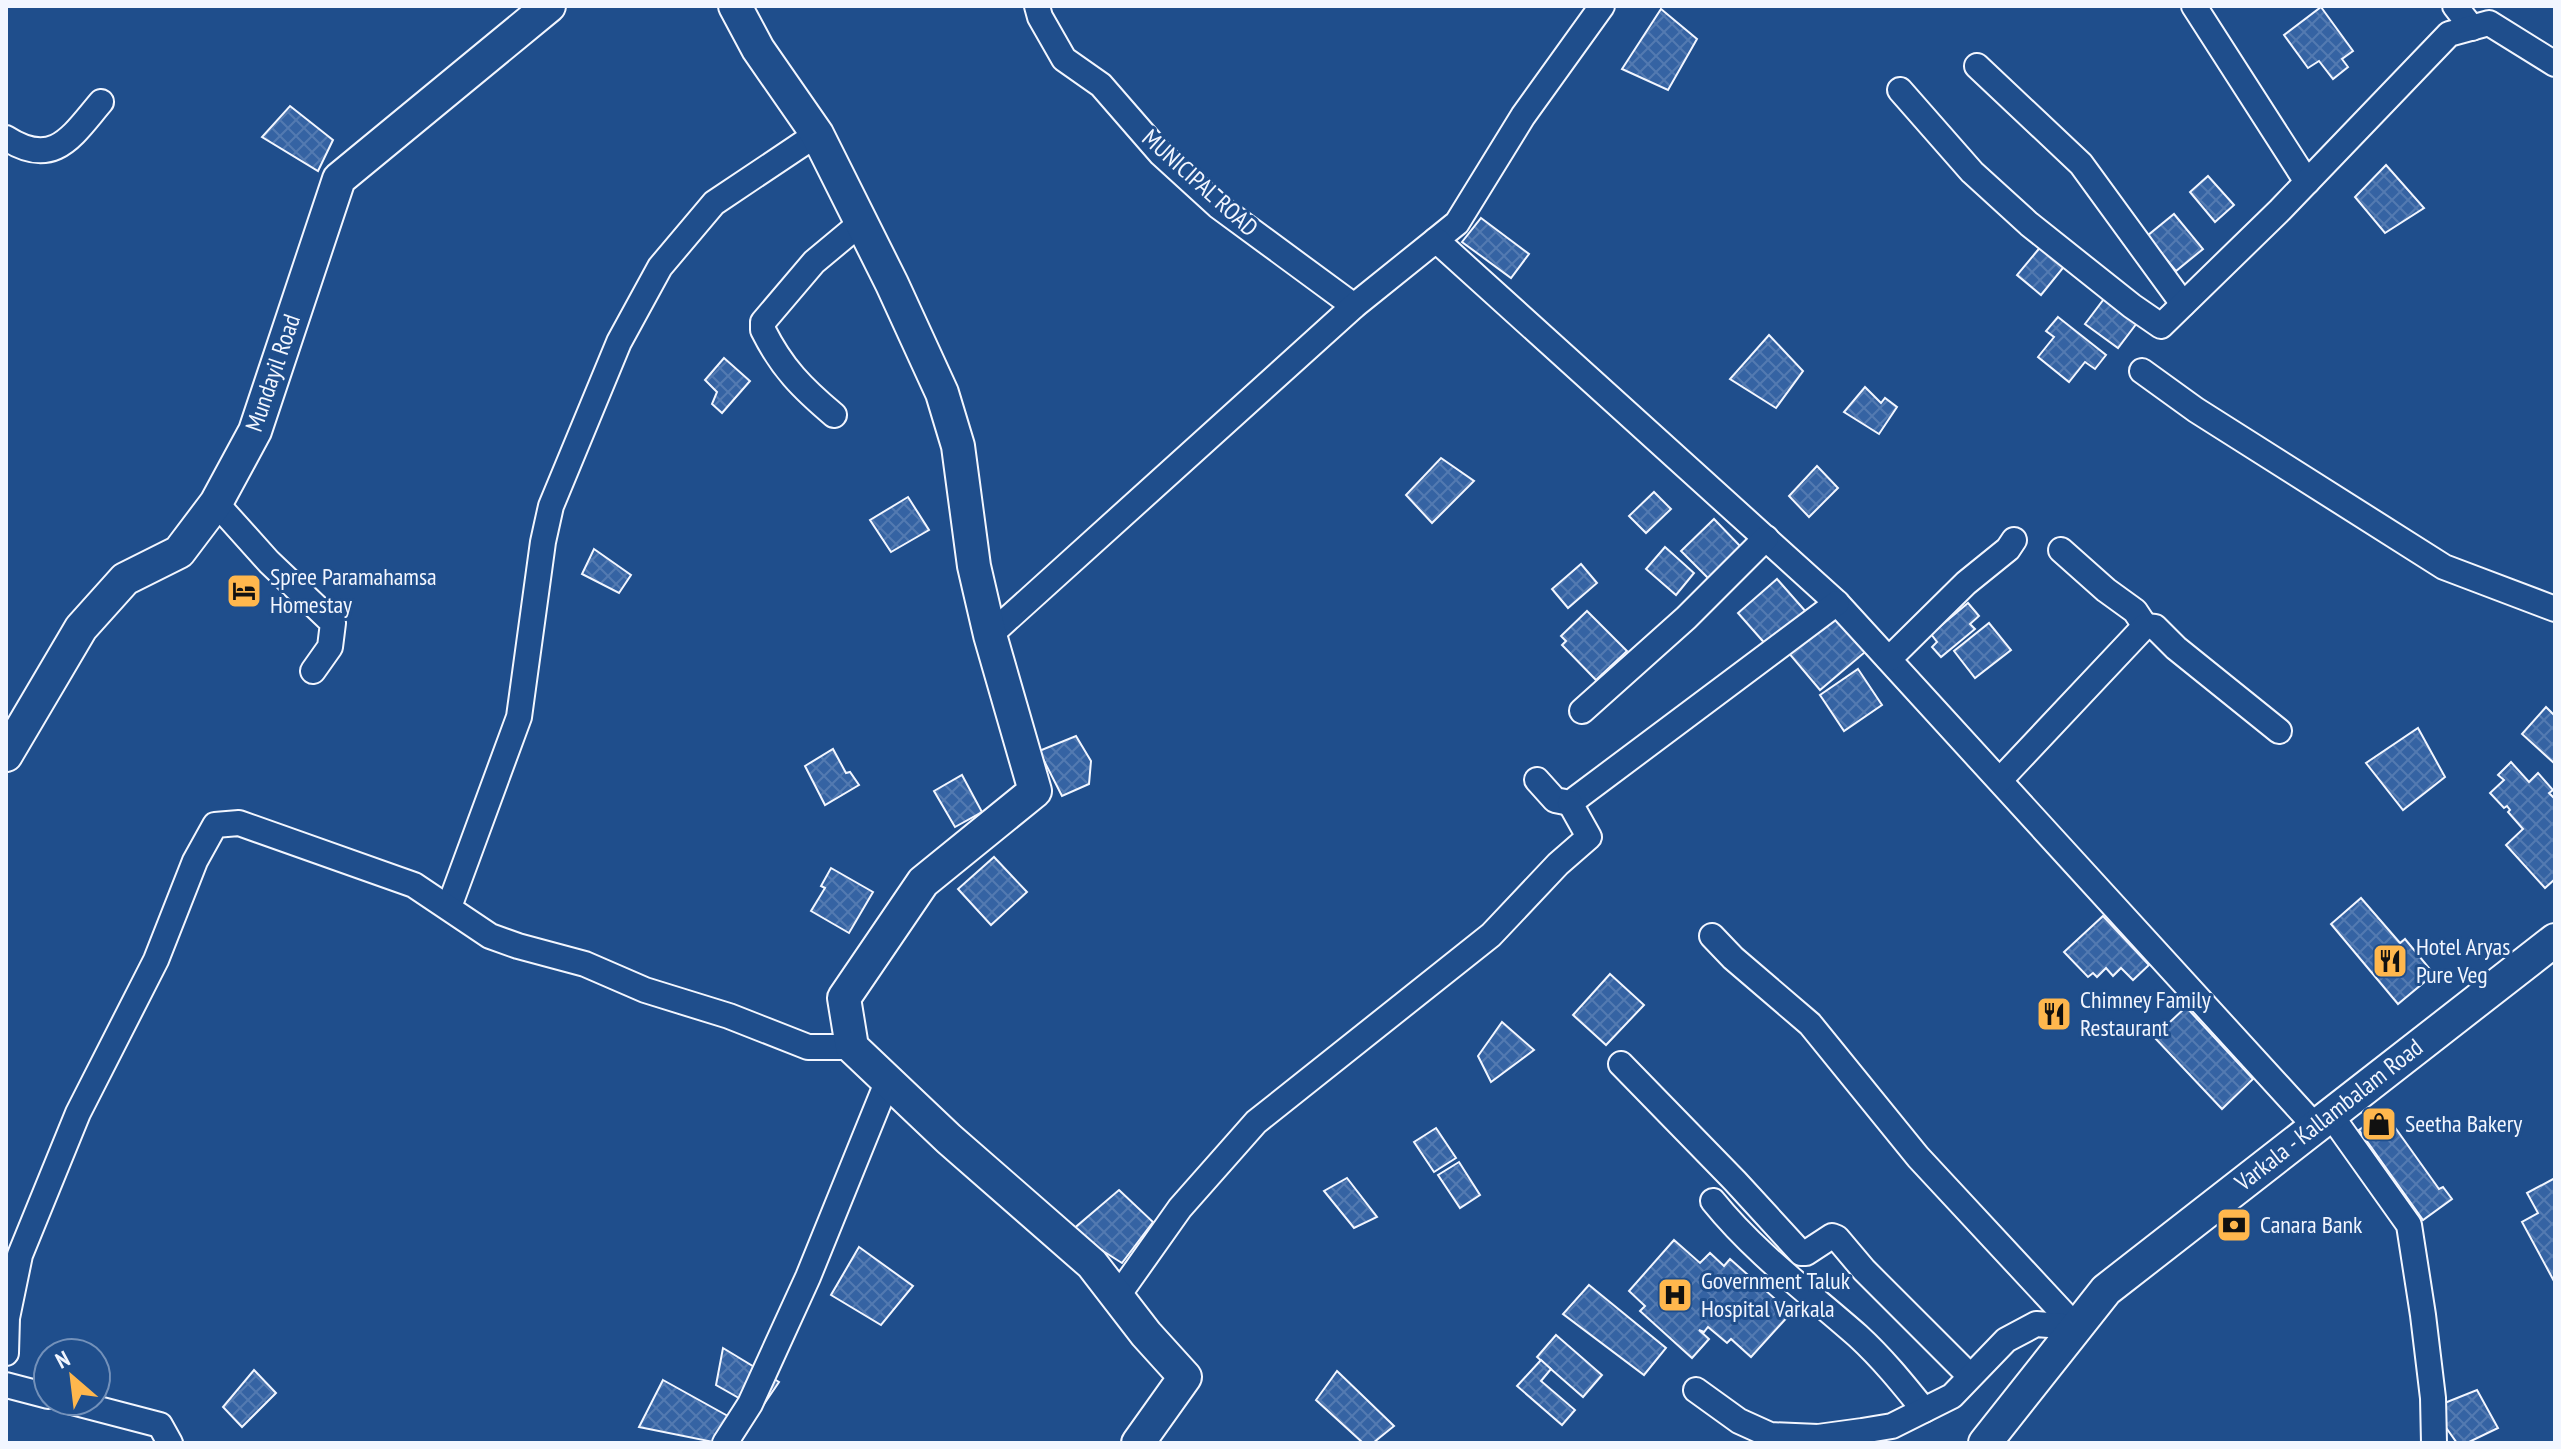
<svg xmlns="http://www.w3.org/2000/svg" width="2561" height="1449" font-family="'PT Sans Narrow',sans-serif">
  <defs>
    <pattern id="building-cross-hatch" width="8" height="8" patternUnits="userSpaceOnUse" patternTransform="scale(2)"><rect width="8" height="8" fill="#3563a3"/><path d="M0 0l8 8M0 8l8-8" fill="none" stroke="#537ab1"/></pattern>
  </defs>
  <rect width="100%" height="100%" fill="#1f4e8c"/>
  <g fill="url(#building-cross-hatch)" stroke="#f2f6ff" stroke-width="2">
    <path d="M2321 7 2353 51 2342 59 2348 67 2333 79 2319 61 2308 68 2284 35Z"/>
    <path d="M1661 9 1697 39 1668 90 1622 69Z"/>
    <path d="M290 106 333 140 318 171 262 137Z"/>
    <path d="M2386 165 2424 208 2385 233 2355 197Z"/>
    <path d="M2208 176 2234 205 2215 222 2190 192Z"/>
    <path d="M2174 214 2203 249 2176 271 2147 236Z"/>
    <path d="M1481 218 1529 254 1511 278 1462 242Z"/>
    <path d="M2043 244 2067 263 2041 295 2017 275Z"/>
    <path d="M2107 295 2140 319 2118 348 2085 324Z"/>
    <path d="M2058 317 2106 355 2095 369 2085 362 2069 382 2038 357 2054 337 2046 331Z"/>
    <path d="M1769 335 1803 371 1776 408 1730 379Z"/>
    <path d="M724 358 750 381 722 413 712 404 717 392 705 380Z"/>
    <path d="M1865 387 1881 403 1885 398 1897 407 1879 434 1844 412Z"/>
    <path d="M1441 458 1474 481 1432 523 1406 495Z"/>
    <path d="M1817 466 1838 488 1809 517 1789 496Z"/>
    <path d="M1654 492 1671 509 1646 533 1629 516Z"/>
    <path d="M908 497 929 530 891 552 870 520Z"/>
    <path d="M1714 519 1740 546 1708 578 1681 551Z"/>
    <path d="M1665 547 1694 573 1676 595 1646 569Z"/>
    <path d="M594 549 631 575 619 593 582 574Z"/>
    <path d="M1581 564 1597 583 1568 608 1552 589Z"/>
    <path d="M1777 579 1807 613 1768 647 1738 613Z"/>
    <path d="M1968 603 1979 616 1970 624 1975 629 1941 657 1932 647 1937 642 1931 634Z"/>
    <path d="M1838 610 1871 647 1820 690 1787 651Z"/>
    <path d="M1587 611 1627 651 1596 680 1562 645 1566 641 1561 636Z"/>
    <path d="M1989 623 2011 650 1975 678 1954 651Z"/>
    <path d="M1858 669 1882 705 1844 731 1820 695Z"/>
    <path d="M2546 707 2555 716V764L2522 734Z"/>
    <path d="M2418 728 2445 777 2403 810 2366 763Z"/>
    <path d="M1076 736 1091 761 1089 784 1062 796 1039 751Z"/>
    <path d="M833 749 846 773 850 772 859 785 825 805 805 766Z"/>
    <path d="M2511 762 2529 782 2538 773 2553 790 2549 793 2555 799V879L2545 888 2506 845 2523 829 2508 812 2510 810 2507 806 2504 808 2490 793 2504 780 2498 775Z"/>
    <path d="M962 775 982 812 955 827 934 791Z"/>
    <path d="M994 857 1027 892 991 925 958 889Z"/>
    <path d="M831 868 873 892 849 933 811 911 825 888 821 886Z"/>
    <path d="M2361 898 2400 943 2405 939 2434 974 2398 1004 2331 924Z"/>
    <path d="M2103 916 2149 965 2133 980 2121 968 2113 976 2106 968 2097 977 2093 973 2088 977 2064 952Z"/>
    <path d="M1610 974 1644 1005 1606 1045 1573 1015Z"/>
    <path d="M2186 1007 2253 1079 2222 1109 2154 1037Z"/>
    <path d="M1502 1022 1534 1050 1491 1082 1478 1056Z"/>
    <path d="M2384 1112 2439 1189 2443 1187 2452 1199 2423 1220 2359 1130Z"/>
    <path d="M1436 1128 1456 1158 1434 1172 1414 1142Z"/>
    <path d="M1459 1162 1480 1195 1460 1208 1438 1175Z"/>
    <path d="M1347 1178 1377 1217 1354 1228 1324 1191Z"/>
    <path d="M2555 1178V1283L2522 1222 2538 1213 2527 1193Z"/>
    <path d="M1119 1190 1153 1222 1122 1263 1071 1231Z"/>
    <path d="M1674 1240 1700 1263 1710 1253 1724 1266 1730 1259 1791 1313 1751 1357 1731 1339 1727 1343 1708 1327 1704 1332 1699 1330 1709 1339 1692 1358 1640 1311 1645 1306 1629 1291Z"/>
    <path d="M859 1247 913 1286 881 1325 831 1295Z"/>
    <path d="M1589 1285 1666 1348 1644 1375 1563 1314Z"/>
    <path d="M1556 1335 1602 1375 1583 1397 1537 1357Z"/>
    <path d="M723 1348 779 1382 760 1410 716 1385Z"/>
    <path d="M1541 1360 1551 1369 1541 1381 1575 1410 1562 1425 1517 1386Z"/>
    <path d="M254 1370 276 1393 242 1427 223 1407Z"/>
    <path d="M1337 1371 1394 1426 1373 1443H1363L1316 1400Z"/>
    <path d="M663 1380 735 1420 718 1443 639 1427Z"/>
    <path d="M2477 1390 2498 1428 2467 1443H2457L2432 1408Z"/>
  </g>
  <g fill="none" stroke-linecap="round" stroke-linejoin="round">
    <defs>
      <g id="minor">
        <path d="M1037 6 1040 17 1064 59 1101 85 1161 154 1218 206 1354 306"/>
        <path d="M2194 6 2307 182"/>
        <path d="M2455 6 2472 28"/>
        <path d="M1977 66 2081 164 2183 304"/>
        <path d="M1900 90 1972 172 2029 224 2132 306 2161 326 2280 210 2449 34 2489 23 2555 64"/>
        <path d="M6 138C54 169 72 136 101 102"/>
        <path d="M1436 240 1457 223 1523 116 1602 6"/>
        <path d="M2142 371 2196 410 2444 567 2555 609"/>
        <path d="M834 415C802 388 782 368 763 330V322L814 262 862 222"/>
        <path d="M216 503 269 562 333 623 330 647 313 671"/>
        <path d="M2061 550 2106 590 2135 611 2145 626"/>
        <path d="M990 635 1354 306 1436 240 1837 603 2314 1125"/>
        <path d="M1889 659 1966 583 2008 549 2014 540"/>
        <path d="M1582 711 1686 618 1766 538"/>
        <path d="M1537 780 1555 800 1570 803 1837 603"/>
        <path d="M2000 780 2145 626 2155 627 2176 648 2279 731"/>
        <path d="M449 907 519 717 543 542 551 506 619 342 660 267 714 203 817 134"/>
        <path d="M1712 936 1733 958 1810 1024 1918 1157 2076 1327"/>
        <path d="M1621 1064 1735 1181 1801 1253H1806L1832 1236 1837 1238 1864 1270 1970 1376"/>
        <path d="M2330 1114 2409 1225 2423 1315 2433 1398 2434 1443"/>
        <path d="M1713 1201C1755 1253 1808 1292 1858 1336 1883 1359 1903 1384 1924 1410"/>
        <path d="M1117 1297 1180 1208 1256 1122 1491 935 1558 864 1589 837 1570 803"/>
        <path d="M6 1353 7 1318 20 1255 78 1113 156 960 195 861 215 825 239 823 414 885 490 936 518 946 585 964 645 990 729 1016 808 1047H852"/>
        <path d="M6 1385 48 1396"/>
        <path d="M1696 1390 1739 1421 1770 1435 1818 1437 1862 1431 1892 1426 1952 1396 2006 1340 2036 1324 2076 1327"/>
        <path d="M68 1401 160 1425 170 1443"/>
        <path d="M725 1443 750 1404 808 1277 888 1080"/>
      </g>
      <g id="major">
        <path d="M735 6 758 49 817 134 892 284 942 393 958 446 974 566 990 635 1035 791 923 882 844 998 852 1047 949 1139 1092 1264 1146 1334 1185 1377 1138 1443"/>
        <path d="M6 755 81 628 125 579 179 552 216 503 255 431 339 179 549 6"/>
        <path d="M1985 1443 2106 1290 2555 940"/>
      </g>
    </defs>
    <use href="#minor" stroke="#f2f6ff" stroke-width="28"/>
    <use href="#major" stroke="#f2f6ff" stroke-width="36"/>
    <use href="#minor" stroke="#1f4e8c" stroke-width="24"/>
    <use href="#major" stroke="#1f4e8c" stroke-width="32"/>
  </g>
  <defs>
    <symbol id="hotel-square" viewBox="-11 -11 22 22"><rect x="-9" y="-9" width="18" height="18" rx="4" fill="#ffb74d" stroke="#1f4e8c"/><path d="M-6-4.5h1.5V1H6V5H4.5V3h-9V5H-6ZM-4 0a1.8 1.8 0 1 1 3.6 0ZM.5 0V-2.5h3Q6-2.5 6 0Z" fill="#111"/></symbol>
    <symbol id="restaurant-square" viewBox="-11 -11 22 22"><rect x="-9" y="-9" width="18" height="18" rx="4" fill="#ffb74d" stroke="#1f4e8c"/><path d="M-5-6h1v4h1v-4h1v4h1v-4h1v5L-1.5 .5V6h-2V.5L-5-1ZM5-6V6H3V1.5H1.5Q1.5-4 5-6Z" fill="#111"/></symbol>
    <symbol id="shop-square" viewBox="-11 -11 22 22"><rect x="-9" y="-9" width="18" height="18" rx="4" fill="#ffb74d" stroke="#1f4e8c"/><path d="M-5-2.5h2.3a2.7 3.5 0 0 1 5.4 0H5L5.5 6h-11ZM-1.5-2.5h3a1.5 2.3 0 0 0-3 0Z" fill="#111"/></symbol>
    <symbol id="bank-square" viewBox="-11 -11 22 22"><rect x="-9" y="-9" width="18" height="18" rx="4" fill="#ffb74d" stroke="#1f4e8c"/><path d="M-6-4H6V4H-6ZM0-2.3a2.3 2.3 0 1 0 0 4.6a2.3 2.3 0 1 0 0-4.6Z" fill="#111"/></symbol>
    <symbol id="hospital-square" viewBox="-11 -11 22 22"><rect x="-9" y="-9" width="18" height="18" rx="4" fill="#ffb74d" stroke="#1f4e8c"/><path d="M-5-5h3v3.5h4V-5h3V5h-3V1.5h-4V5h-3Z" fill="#111"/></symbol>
  </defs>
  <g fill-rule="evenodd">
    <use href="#hotel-square" x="224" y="571" width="40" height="40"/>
    <use href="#restaurant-square" x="2370" y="941" width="40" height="40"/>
    <use href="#restaurant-square" x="2034" y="994" width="40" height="40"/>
    <use href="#shop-square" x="2359" y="1104" width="40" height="40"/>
    <use href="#bank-square" x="2214" y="1205" width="40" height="40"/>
    <use href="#hospital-square" x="1655" y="1275" width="40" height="40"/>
  </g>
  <g text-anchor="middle" stroke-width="6" stroke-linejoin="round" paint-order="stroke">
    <g font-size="24" fill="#f2f6ff" stroke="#1f4e8c">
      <text transform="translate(1200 183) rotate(42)" y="8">MUNICIPAL ROAD</text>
      <text transform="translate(273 373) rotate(-71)" y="8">Mundayil Road</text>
      <text transform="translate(2329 1115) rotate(-38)" y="8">Varkala - Kallambalam Road</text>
    </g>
    <g font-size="24" fill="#f2f6ff" stroke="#1f4e8c" text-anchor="start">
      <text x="270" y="585">Spree Paramahamsa<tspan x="270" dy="28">Homestay</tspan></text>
      <text x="2416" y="955">Hotel Aryas<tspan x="2416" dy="28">Pure Veg</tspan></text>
      <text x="2080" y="1008">Chimney Family<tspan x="2080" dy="28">Restaurant</tspan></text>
      <text x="2405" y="1132">Seetha Bakery</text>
      <text x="2260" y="1233">Canara Bank</text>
      <text x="1701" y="1289">Government Taluk<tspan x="1701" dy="28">Hospital Varkala</tspan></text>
    </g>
  </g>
  <rect width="2561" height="1449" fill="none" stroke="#f2f6ff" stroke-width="16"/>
  <g transform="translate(72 1377) rotate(332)"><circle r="38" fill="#1f4e8c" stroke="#7391ba" stroke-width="2"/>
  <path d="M0-6L14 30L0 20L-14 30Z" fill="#ffb74d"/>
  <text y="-12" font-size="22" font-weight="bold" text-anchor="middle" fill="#f2f6ff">N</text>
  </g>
</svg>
